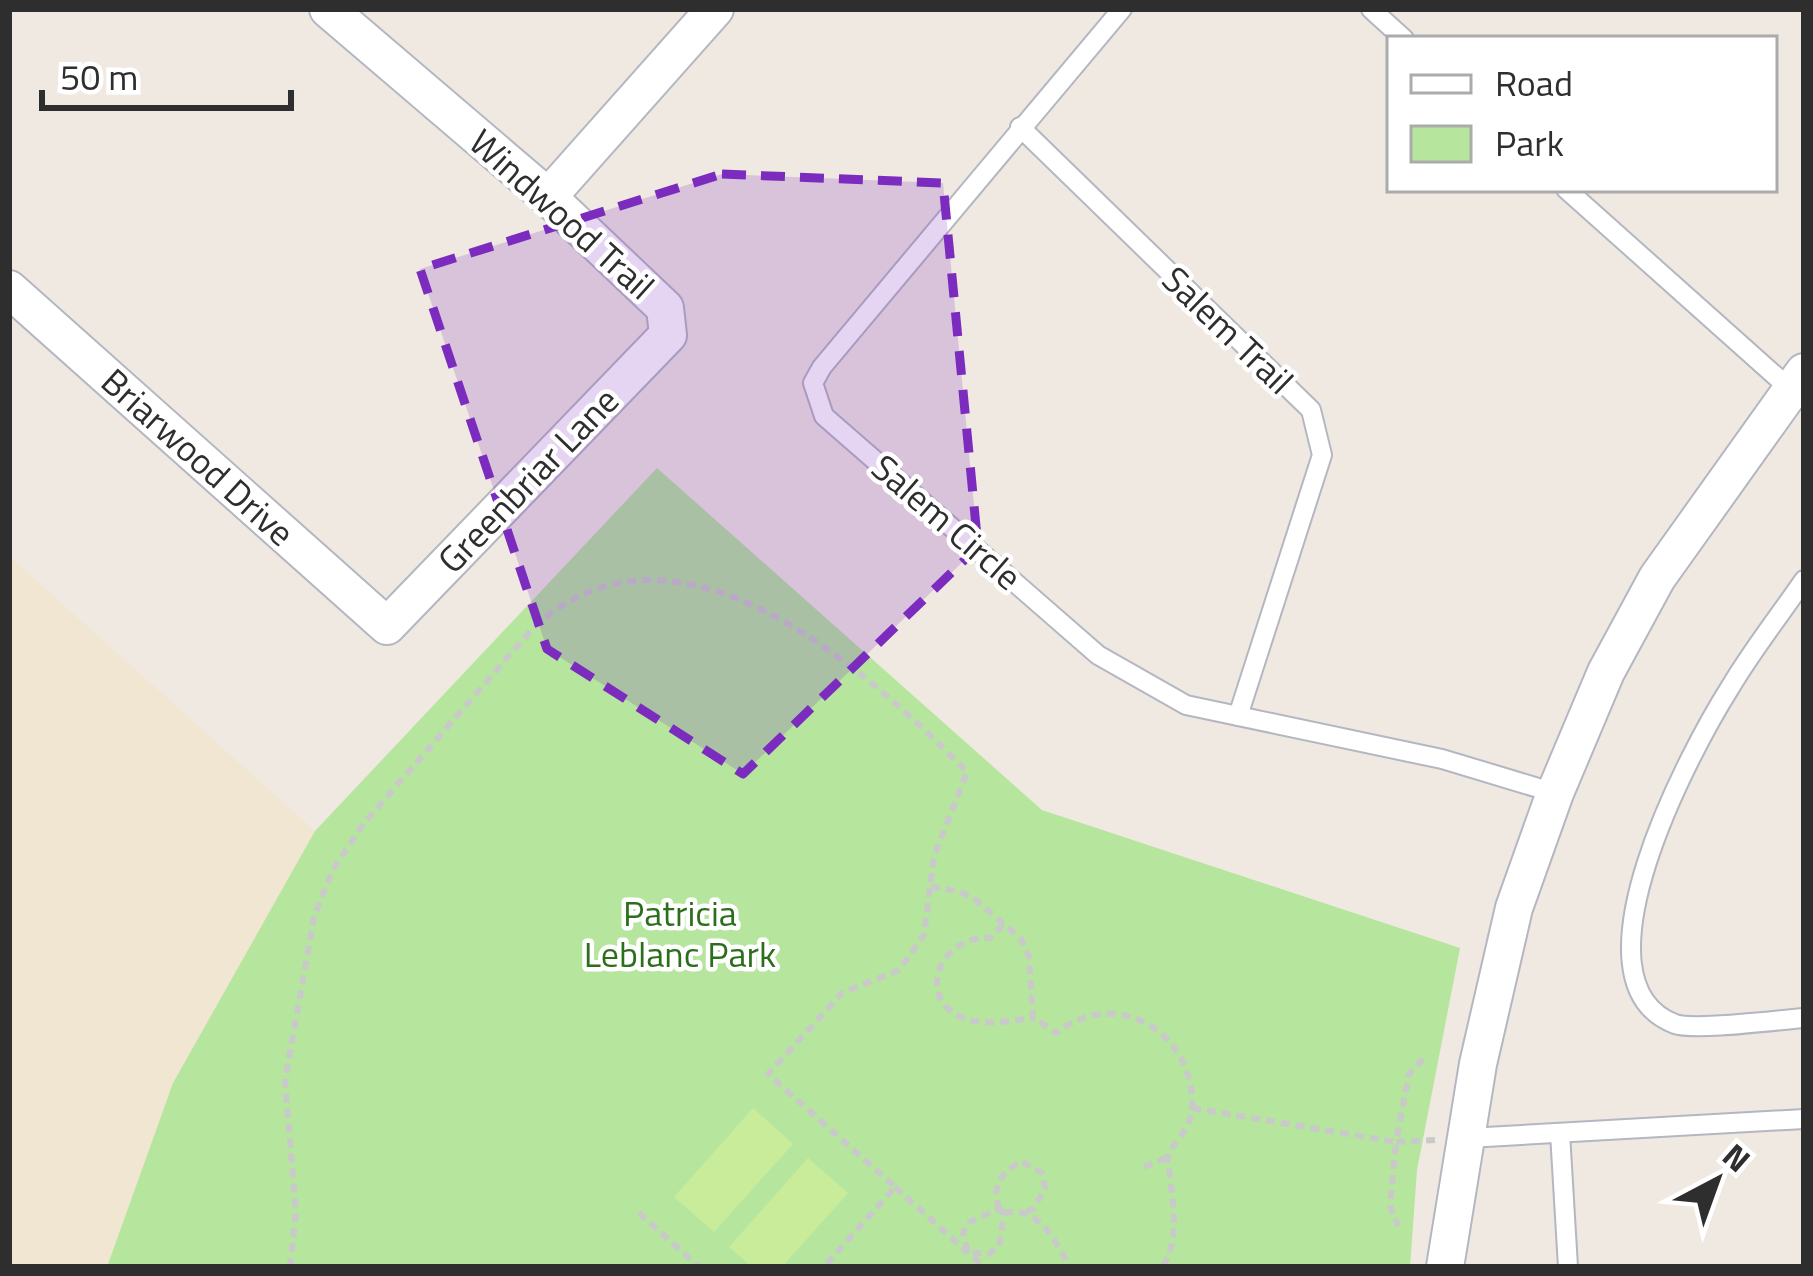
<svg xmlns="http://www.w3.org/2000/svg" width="1813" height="1276" font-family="'Titillium Web',sans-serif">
  <rect width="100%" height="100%" fill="#efe9e1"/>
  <path fill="#f0e6d1" d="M9 556 315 831 173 1083 107 1267H9Z"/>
  <path fill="#b6e59e" d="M657 468 1042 810 1460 948 1417 1170 1410 1267H107L173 1083 315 831Z"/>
  <g fill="#c9ec9a">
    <path d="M753 1108 793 1144 714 1232 674 1197Z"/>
    <path d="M808 1158 848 1193 782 1267H752L729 1247Z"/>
  </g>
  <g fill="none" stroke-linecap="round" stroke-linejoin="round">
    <defs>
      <g id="service">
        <path d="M1122 9 822 367 813 383 824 416 1098 655 1186 705 1442 759 1555 793"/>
        <path d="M1371 9 1404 39"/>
        <path d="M1020 127 1311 410 1322 455 1238 716"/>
        <path d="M1566 189 1789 388"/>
        <path d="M1804 580C1780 615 1753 649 1731 686 1691 749 1565 982 1675 1024 1695 1031 1778 1020 1804 1018"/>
        <path d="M1560 1133 1568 1267"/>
        <path d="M1468 1138 1804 1119"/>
      </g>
      <g id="minor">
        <path d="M548 197 715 9"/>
        <path d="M9 289 387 626 668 335 665 308 548 197 328 9"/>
        <path d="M1445 1267 1478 1064 1514 908 1555 793 1606 672 1657 578 1804 372"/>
      </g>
    </defs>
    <use href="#service" stroke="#b4b7c1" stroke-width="22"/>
    <use href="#minor" stroke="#b4b7c1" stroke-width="40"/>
    <g stroke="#c9c9c9" stroke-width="6" stroke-dasharray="9 6" stroke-linecap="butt">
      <path d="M931 887 959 891 976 900 1021 939 1029 957 1033 1017 1056 1033C1117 985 1195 1033 1192 1107 1191 1132 1173 1139 1168 1157 1166 1163 1170 1169 1170 1176 1173 1204 1180 1243 1162 1267"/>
      <path d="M1003 925 990 938C942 935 914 995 961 1017 981 1027 1013 1020 1035 1018"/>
      <path d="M1423 1059 1409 1074 1396 1142 1435 1140"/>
      <path d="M1192 1108 1396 1142 1390 1206 1398 1226"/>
      <path d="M1144 1167 1168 1157"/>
      <path d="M895 1187 984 1267"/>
      <path d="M999 1209 1004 1213 999 1246 989 1254 968 1252 963 1234 967 1223Z"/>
      <path d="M999 1209C992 1184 1000 1175 1021 1161L1042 1173 1045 1189 1033 1209 1025 1212"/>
      <path d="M639 1213 699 1267"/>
      <path d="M1004 1213C1038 1204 1056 1242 1070 1267"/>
      <path d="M290 1267 296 1213 285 1081 314 917 333 869 365 822 533 628C676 496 865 668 967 772L934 856 924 935 899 970 842 993 768 1074 895 1187 824 1267"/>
    </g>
    <use href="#service" stroke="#fff" stroke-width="18"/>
    <use href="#minor" stroke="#fff" stroke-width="36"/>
  </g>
  <path fill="#7b2cbf" fill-opacity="0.2" stroke="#7b2cbf" stroke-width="9" stroke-dasharray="24 15" stroke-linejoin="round" d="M722 174 943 183 978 547 743 774 547 649 420 269Z"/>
  <g text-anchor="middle" stroke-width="9" stroke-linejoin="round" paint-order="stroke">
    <g font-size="36" fill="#2e2e2e" stroke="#fff">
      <text transform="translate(562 214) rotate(42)" y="13">Windwood Trail</text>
      <text transform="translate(1228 330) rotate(44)" y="13">Salem Trail</text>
      <text transform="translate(198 457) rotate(42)" y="13">Briarwood Drive</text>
      <text transform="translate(528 480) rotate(-46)" y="13">Greenbriar Lane</text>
      <text transform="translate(947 522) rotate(41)" y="13">Salem Circle</text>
    </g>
    <g font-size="36" fill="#2c6e1b" stroke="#fff">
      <text x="680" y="926">Patricia<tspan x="680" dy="41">Leblanc Park</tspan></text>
    </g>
  </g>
  <rect width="1813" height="1276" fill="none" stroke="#2e2e2e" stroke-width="24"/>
  <rect x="1387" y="36" width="390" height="156" fill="#ffffff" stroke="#ababab" stroke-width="3"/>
  <rect x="1411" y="75" width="60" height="18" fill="#ffffff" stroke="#ababab" stroke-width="3"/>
  <text x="1495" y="96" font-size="36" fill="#2e2e2e">Road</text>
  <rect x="1411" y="126" width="60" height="36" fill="#b6e59e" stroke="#ababab" stroke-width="3"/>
  <text x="1495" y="156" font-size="36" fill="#2e2e2e">Park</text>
  <g transform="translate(1717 1180) rotate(41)" stroke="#ffffff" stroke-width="9" paint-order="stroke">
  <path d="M0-9L21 45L0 30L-21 45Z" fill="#2e2e2e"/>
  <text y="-18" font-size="33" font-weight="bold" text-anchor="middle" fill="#2e2e2e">N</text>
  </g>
  <path d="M42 90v18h249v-18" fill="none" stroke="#2e2e2e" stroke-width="6"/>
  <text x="60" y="90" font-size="36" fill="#2e2e2e" stroke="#ffffff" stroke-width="9" paint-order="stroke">50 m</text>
</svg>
